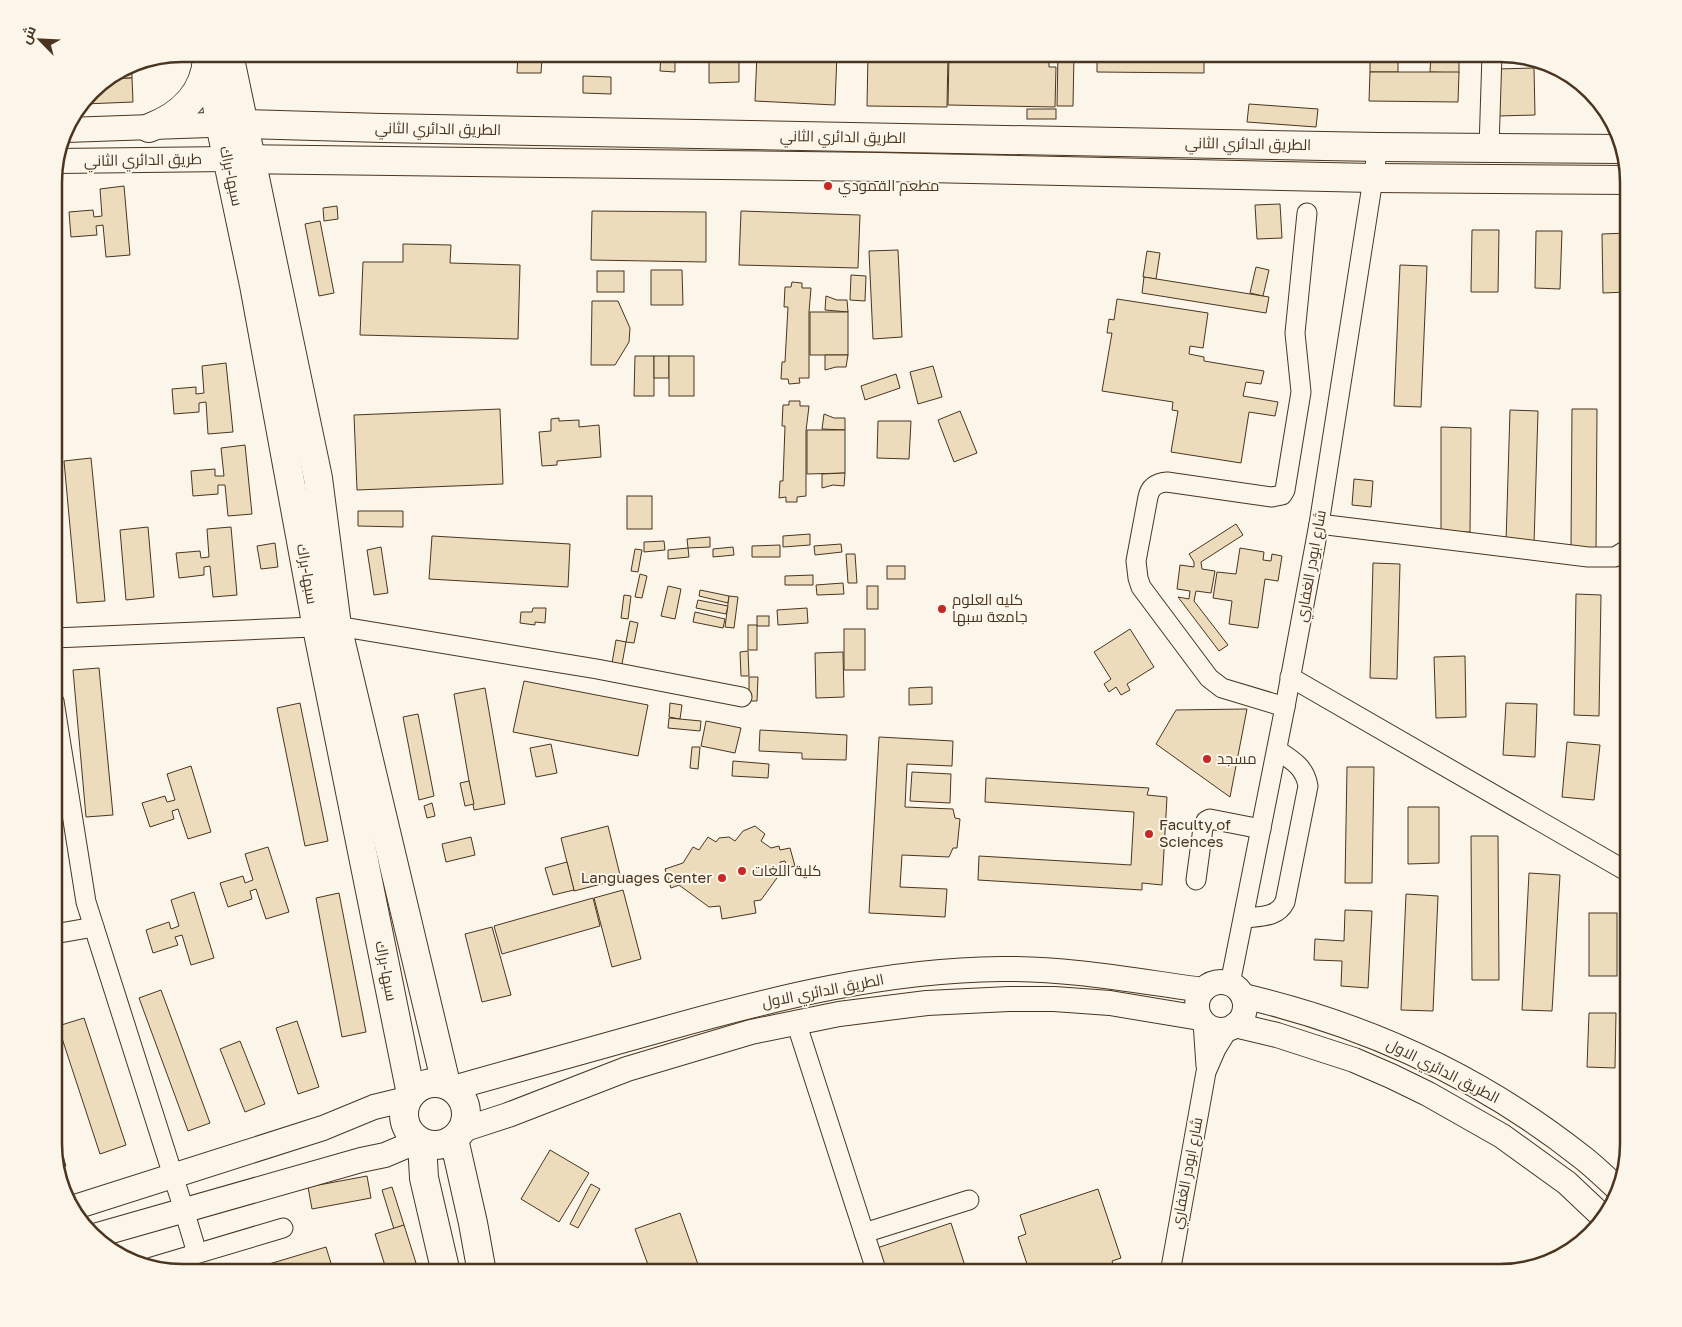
<svg xmlns="http://www.w3.org/2000/svg" width="1682" height="1327" font-family="'Golos Text',Cairo,sans-serif">
  <rect width="100%" height="100%" fill="#fbf6e9"/>
  <g fill="#ecdcbc" stroke="#4a3520">
    <path d="M518 54H556V59H542L541 73H517Z"/>
    <path d="M661 54H675V72L660 71Z"/>
    <path d="M709 54H739V82L709 83Z"/>
    <path d="M757 54H837L835 105 755 101Z"/>
    <path d="M868 54H948L947 107 867 106Z"/>
    <path d="M949 54H1049V67H1056L1055 107 948 105Z"/>
    <path d="M1058 54H1074L1073 106H1057Z"/>
    <path d="M1097 54H1204V73L1097 72Z"/>
    <path d="M1252 54H1268L1269 61 1252 62Z"/>
    <rect x="1370" y="54" width="28" height="18"/>
    <path d="M1431 54H1459V73L1430 72Z"/>
    <path d="M1501 54 1534 61H1501Z"/>
    <path d="M132 65V78L108 79Z"/>
    <path d="M1534 68 1535 115 1498 116 1497 69Z"/>
    <path d="M1370 72H1459L1458 102 1369 101Z"/>
    <path d="M583 76 611 77V94L583 93Z"/>
    <path d="M132 78 133 102 84 104 97 86 108 79Z"/>
    <path d="M1249 104 1318 109 1316 127 1247 122Z"/>
    <rect x="1027" y="109" width="29" height="10"/>
    <path d="M124 186 130 255 106 257 103 225 96 226 97 235 71 237 69 212 93 210 94 217 102 216 100 189Z"/>
    <path d="M1280 204 1282 238 1257 239 1255 205Z"/>
    <path d="M337 206 338 219 324 221 323 208Z"/>
    <path d="M592 211 706 212V262L591 260Z"/>
    <path d="M741 211 860 215 858 268 739 265Z"/>
    <path d="M320 221 334 293 319 296 305 224Z"/>
    <path d="M1472 230H1499L1498 292H1471Z"/>
    <path d="M1536 231H1562L1560 289 1535 288Z"/>
    <path d="M1628 233V292L1603 293 1602 234Z"/>
    <path d="M403 244 451 245 450 263 520 265 518 339 360 335 363 262H403Z"/>
    <path d="M898 250 902 337 873 339 869 251Z"/>
    <path d="M1147 251 1160 253 1156 279 1143 277Z"/>
    <path d="M1400 265 1427 266 1421 407 1394 406Z"/>
    <path d="M1256 267 1269 270 1263 296 1250 293Z"/>
    <path d="M651 270H682L683 305H651Z"/>
    <rect x="597" y="271" width="27" height="21"/>
    <path d="M851 275 866 276 865 301 850 300Z"/>
    <path d="M1144 277 1269 297 1266 313 1142 293Z"/>
    <path d="M792 282 802 283V288H811L809 312V378H799L800 383 789 384 788 379H781L782 362H785L788 307H784L785 287H791Z"/>
    <path d="M826 296 837 300H847L848 312 825 310Z"/>
    <path d="M1117 299 1208 313 1203 348 1190 346 1189 354 1204 357V361L1264 371 1261 384 1246 382 1243 396 1278 402 1275 416 1249 412 1241 463 1171 452 1178 411 1172 410 1173 402 1102 391 1112 333H1107L1109 319 1114 320Z"/>
    <path d="M592 301H618L630 328 629 342 615 365H591Z"/>
    <path d="M54 302 59 355H54Z"/>
    <rect x="810" y="312" width="38" height="43"/>
    <path d="M825 355H848L846 367H836L825 370Z"/>
    <path d="M635 356H654V396H634Z"/>
    <rect x="654" y="356" width="15" height="22"/>
    <rect x="669" y="356" width="25" height="40"/>
    <path d="M226 363 233 432 208 434 206 402 199 403V412L174 414 172 389 196 387V394L204 393 202 366Z"/>
    <path d="M933 366 942 397 918 404 910 372Z"/>
    <path d="M896 374 900 388 865 400 861 386Z"/>
    <path d="M789 401H800V406H809L806 431V496L797 497V502H786V497L779 498 780 481H783L785 426H782L783 405H789Z"/>
    <path d="M500 409 503 484 357 490 354 415Z"/>
    <path d="M1572 409H1597L1596 549 1571 548Z"/>
    <path d="M1510 410 1538 411 1534 544 1506 543Z"/>
    <path d="M960 411 977 453 954 462 938 420Z"/>
    <path d="M824 414 834 418H845V430L822 429Z"/>
    <path d="M559 418V421L579 420V427L599 425 601 457 557 461V465L542 466 539 432 551 431V419Z"/>
    <path d="M878 421H911L909 459 877 458Z"/>
    <path d="M1441 427 1471 428 1470 532H1441Z"/>
    <path d="M807 430H845V473L807 474Z"/>
    <path d="M245 445 252 514 228 516 225 485H218V494L193 496 191 471 215 469V476H224L221 448Z"/>
    <path d="M91 458 105 601 77 603 64 461Z"/>
    <path d="M845 473 844 486 833 485 822 488V474Z"/>
    <path d="M1354 479 1373 481 1371 507 1352 505Z"/>
    <rect x="627" y="496" width="25" height="33"/>
    <path d="M358 511H403V527L358 526Z"/>
    <path d="M1236 524 1243 535 1201 562 1202 569 1215 571 1211 593 1196 591 1194 601 1228 645 1219 651 1178 597 1189 599 1190 591 1177 589 1180 565 1194 567V562L1189 554Z"/>
    <path d="M148 527 154 597 126 600 120 530Z"/>
    <path d="M231 527 237 595 213 597 210 566 204 567V575L179 578 176 553 200 551 201 558 209 557 207 529Z"/>
    <path d="M810 534V545L783 547V536Z"/>
    <path d="M432 536 570 544 568 587 429 579Z"/>
    <path d="M710 537V547L688 548 687 539Z"/>
    <path d="M664 541 665 550 644 552V542Z"/>
    <path d="M275 543 278 567 261 569 257 546Z"/>
    <path d="M841 544 842 552 815 555 814 546Z"/>
    <path d="M780 545V557H752V546Z"/>
    <path d="M381 547 388 593 374 595 367 550Z"/>
    <path d="M733 547 734 555 713 557V549Z"/>
    <path d="M688 548 689 557 668 559V550Z"/>
    <path d="M1240 548 1264 552 1263 560 1271 561 1272 554 1282 556 1278 581 1265 579 1258 628 1229 624 1232 601 1213 598 1217 572 1236 574Z"/>
    <path d="M635 549 642 550 638 572 631 571Z"/>
    <path d="M846 554H855L857 583H848Z"/>
    <path d="M1373 563 1400 564 1397 679 1370 678Z"/>
    <rect x="887" y="566" width="18" height="13"/>
    <path d="M640 574 647 576 642 598 635 597Z"/>
    <path d="M813 575V585H785V576Z"/>
    <path d="M843 583 844 594 817 595 816 585Z"/>
    <path d="M668 586 681 589 675 619 661 616Z"/>
    <rect x="867" y="586" width="11" height="23"/>
    <path d="M700 590 729 596 728 603 699 596Z"/>
    <path d="M1576 594 1601 595 1599 716 1574 715Z"/>
    <path d="M624 595 631 596 628 619 621 618Z"/>
    <path d="M729 596 738 597 734 628 725 627Z"/>
    <path d="M698 600 728 606 726 614 696 608Z"/>
    <path d="M533 608H546L545 623 535 622V625L520 623 521 612H532Z"/>
    <path d="M807 608 808 623 778 625 777 610Z"/>
    <path d="M695 612 725 619 723 628 693 622Z"/>
    <rect x="757" y="616" width="12" height="10"/>
    <path d="M630 621 638 623 634 643 626 642Z"/>
    <rect x="748" y="625" width="9" height="25"/>
    <rect x="844" y="629" width="21" height="41"/>
    <path d="M1130 629 1154 667 1127 684 1130 690 1121 695 1116 687 1109 692 1104 684 1111 679 1094 652Z"/>
    <path d="M616 640 626 642 622 664 612 663Z"/>
    <path d="M748 651 749 676H741L740 652Z"/>
    <path d="M843 652 844 697 816 698 815 653Z"/>
    <path d="M1465 656 1466 717 1436 718 1434 657Z"/>
    <path d="M99 668 113 815 86 817 73 670Z"/>
    <path d="M749 677H758L757 701H749Z"/>
    <path d="M524 681 648 705 638 756 513 732Z"/>
    <path d="M932 687V704L909 705V688Z"/>
    <path d="M485 688 505 804 474 810 454 694Z"/>
    <path d="M300 703 328 841 305 846 277 708Z"/>
    <path d="M670 703 682 705 680 719 669 717Z"/>
    <path d="M1506 703 1537 704 1535 757 1503 755Z"/>
    <path d="M1247 709 1230 797 1156 744 1176 710Z"/>
    <path d="M418 714 434 796 419 800 403 717Z"/>
    <path d="M669 718 701 721 700 731 668 728Z"/>
    <path d="M706 721 741 728 735 753 701 746Z"/>
    <path d="M760 730 847 735 846 760 802 759V753L759 751Z"/>
    <path d="M879 737 953 741 952 766 907 764 905 807 953 809 955 818 960 819 957 848H953L949 857 902 855 900 887 947 889 945 917 869 913Z"/>
    <path d="M1567 742 1600 745 1594 800 1562 797Z"/>
    <path d="M551 744 557 773 536 777 530 748Z"/>
    <path d="M692 747H700L698 769 690 768Z"/>
    <path d="M733 761 769 764 768 778 732 776Z"/>
    <path d="M191 766 211 832 188 839 178 809 172 811 174 819 150 827 142 803 165 796 167 802 175 800 167 774Z"/>
    <path d="M1347 767H1374L1372 883H1345Z"/>
    <path d="M912 772 951 774 950 803 910 801Z"/>
    <path d="M986 778 1149 788 1147 795 1167 797 1162 885 1142 883V890L978 880 979 856 1131 865 1134 812 985 802Z"/>
    <path d="M469 781 474 804 465 806 460 783Z"/>
    <path d="M432 803 435 816 427 818 424 806Z"/>
    <path d="M1408 807H1439V863L1408 864Z"/>
    <path d="M608 826 621 879 574 891 561 838Z"/>
    <path d="M755 826 765 834 761 841 771 848 779 846 780 850 790 848 795 866 787 868 785 861 780 862 782 871 761 900 754 901 756 913 722 919 720 906 709 907 679 885 671 888 665 869 683 863 693 847 699 850 708 837 716 842 719 838 729 837 735 841 743 831Z"/>
    <path d="M1471 836H1498L1499 980H1472Z"/>
    <path d="M471 837 475 855 446 862 442 844Z"/>
    <path d="M268 847 289 912 266 919 256 889 250 891 252 899 228 907 220 883 243 876 245 883 253 880 245 854Z"/>
    <path d="M567 862 574 890 553 895 545 868Z"/>
    <path d="M1529 873 1560 875 1552 1011 1522 1010Z"/>
    <path d="M623 890 641 959 612 967 594 898Z"/>
    <path d="M194 892 214 958 191 965 182 935 175 937 178 945 153 953 146 930 169 922 171 929 179 926 171 900Z"/>
    <path d="M339 893 366 1032 342 1037 316 898Z"/>
    <path d="M1406 894 1438 896 1433 1011 1401 1010Z"/>
    <path d="M593 898 600 926 502 954 494 926Z"/>
    <path d="M1345 910 1372 911 1368 988 1341 986 1342 961 1314 960 1315 939 1344 941Z"/>
    <rect x="1589" y="913" width="28" height="63"/>
    <path d="M492 927 511 995 482 1002 465 934Z"/>
    <path d="M161 990 210 1123 188 1131 139 998Z"/>
    <path d="M1589 1013H1616L1615 1068 1587 1067Z"/>
    <path d="M84 1018 126 1145 100 1154 58 1026Z"/>
    <path d="M297 1021 319 1087 298 1094 276 1028Z"/>
    <path d="M240 1041 265 1104 245 1112 220 1049Z"/>
    <path d="M54 1127 66 1166 58 1168 54 1152Z"/>
    <path d="M550 1150 589 1173 559 1222 521 1199Z"/>
    <path d="M367 1176 371 1198 312 1209 308 1187Z"/>
    <path d="M591 1184 600 1189 578 1228 570 1224Z"/>
    <path d="M392 1187 404 1225 394 1229 382 1190Z"/>
    <path d="M1098 1189 1121 1258 1112 1261 1115 1270 1107 1273H1030L1018 1237 1026 1234 1020 1215Z"/>
    <path d="M680 1213 701 1273H651L635 1229Z"/>
    <path d="M951 1223 967 1272 987 1265 990 1273H885L877 1248Z"/>
    <path d="M404 1225 416 1263 387 1272 375 1234Z"/>
    <path d="M326 1247 334 1273H239Z"/>
  </g>
  <g fill="none" stroke-linecap="round" stroke-linejoin="round">
    <defs>
      <g id="minor">
        <path d="M1489 148 1492 54"/>
        <path d="M1319 524 1588 557H1615L1628 549"/>
        <path d="M54 638 337 626 597 669 742 697"/>
        <path d="M1290 677 1628 872"/>
        <path d="M54 701 86 902 184 1210 197 1253"/>
        <path d="M1285 707 1222 688 1209 678 1141 587 1138 578 1136 561 1148 497C1150 487 1156 483 1167 482L1272 497 1282 495 1285 490 1301 392 1295 333 1307 213"/>
        <path d="M1196 880 1203 828 1206 821 1210 819 1261 829"/>
        <path d="M1244 918C1260 916 1277 918 1285 902L1308 786C1305 767 1292 760 1277 750"/>
        <path d="M54 934 94 927"/>
        <path d="M1230 984 1285 707 1319 524 1378 147"/>
        <path d="M796 1022 877 1273"/>
        <path d="M1203 1022 1206 1066"/>
        <path d="M864 1233 969 1200"/>
        <path d="M152 1267 283 1228"/>
        <path d="M1170 1273 1206 1072 1216 1049 1229 1028"/>
      </g>
      <g id="major">
        <path d="M66 130 238 124"/>
        <path d="M58 161 228 159"/>
        <circle cx="1221" cy="1006" r="24"/>
        <path d="M1243 996C1368 1025 1481 1077 1582 1157 1595 1167 1607 1179 1619 1190"/>
        <path d="M1235 1025 1277 1035 1354 1060 1391 1076 1428 1094 1502 1136 1567 1183 1603 1217"/>
        <path d="M453 1088C523 1068 594 1049 664 1029 774 998 886 970 1001 969 1068 968 1136 981 1203 990"/>
        <path d="M462 1130 508 1115 627 1069 751 1032 839 1014 927 1003 1009 999H1054L1110 1003 1200 1018"/>
        <path d="M72 1208 323 1128 374 1107 407 1099"/>
        <path d="M94 1236 361 1160 385 1155 418 1141"/>
      </g>
      <g id="highway">
        <path d="M209 54 220 124 254 285 317 628 411 1094"/>
        <path d="M229 54 318 478 337 626 446 1084"/>
        <path d="M245 124 382 128 1378 147 1621 149"/>
        <path d="M149 128C181 116 205 93 207 58"/>
        <path d="M228 159 879 167 1373 178 1628 180"/>
        <circle cx="435" cy="1114" r="31"/>
        <path d="M454 1139 473 1223 482 1273"/>
        <path d="M422 1143 424 1178 446 1273"/>
      </g>
    </defs>
    <use href="#minor" stroke="#4a3520" stroke-width="21"/>
    <use href="#major" stroke="#4a3520" stroke-width="26"/>
    <use href="#highway" stroke="#4a3520" stroke-width="30"/>
    <use href="#minor" stroke="#fbf6e9" stroke-width="19"/>
    <use href="#major" stroke="#fbf6e9" stroke-width="24"/>
    <use href="#highway" stroke="#fbf6e9" stroke-width="28"/>
  </g>
  <g fill="#c62828" stroke="#fbf6e9" stroke-width="2">
    <circle cx="828" cy="186" r="5"/>
    <circle cx="942" cy="609" r="5"/>
    <circle cx="1207" cy="759" r="5"/>
    <circle cx="1149" cy="834" r="5"/>
    <circle cx="742" cy="871" r="5"/>
    <circle cx="722" cy="878" r="5"/>
  </g>
  <g text-anchor="middle" stroke-width="4" stroke-linejoin="round" paint-order="stroke">
    <g font-size="15" fill="#4a3520" stroke="#fbf6e9">
      <text transform="translate(438 129) rotate(1)" y="5">الطريق الدائري الثاني</text>
      <text transform="translate(843 137) rotate(1)" y="5">الطريق الدائري الثاني</text>
      <text transform="translate(1248 144) rotate(1)" y="5">الطريق الدائري الثاني</text>
      <text transform="translate(143 160) rotate(-1)" y="5">طريق الدائري الثاني</text>
      <text transform="translate(231 176) rotate(78)" y="5">سبها-براك</text>
      <text transform="translate(1311 566) rotate(-80)" y="5">شارع ابودر الغفاري</text>
      <text transform="translate(307 574) rotate(80)" y="5">سبها-براك</text>
      <text transform="translate(386 971) rotate(79)" y="5">سبها-براك</text>
      <text transform="translate(823 991) rotate(-11)" y="5">الطريق الدائري الاول</text>
      <text transform="translate(1443 1071) rotate(27)" y="5">الطريق الدائري الاول</text>
      <text transform="translate(1187 1173) rotate(-79)" y="5">شارع ابودر الغفاري</text>
    </g>
    <g font-size="15" fill="#4a3520" stroke="#fbf6e9" text-anchor="start">
      <text x="838" y="191">مطعم القمودي</text>
      <text x="952" y="605">كليه العلوم<tspan x="952" dy="17">جامعة سبها</tspan></text>
      <text x="1217" y="764">مسجد</text>
      <text x="1159" y="830">Faculty of<tspan x="1159" dy="17">Sciences</tspan></text>
      <text x="752" y="876">كلية اللغات</text>
      <text x="712" y="883" text-anchor="end">Languages Center</text>
    </g>
  </g>
  <path d="M0 0H1682V1327H0ZM182 62H1500A120 120 0 0 1 1620 182V1144A120 120 0 0 1 1500 1264H182A120 120 0 0 1 62 1144V182A120 120 0 0 1 182 62Z" fill="#fbf6e9" fill-rule="evenodd"/>
  <path fill="none" stroke="#4a3520" stroke-width="2.5" d="M182 62H1500A120 120 0 0 1 1620 182V1144A120 120 0 0 1 1500 1264H182A120 120 0 0 1 62 1144V182A120 120 0 0 1 182 62Z"/>
  <g transform="translate(40 40) rotate(294)" stroke="#fbf6e9" stroke-width="4" paint-order="stroke">
  <path d="M0-4L9 19L0 12L-9 19Z" fill="#4a3520"/>
  <text y="-8" font-size="14" font-weight="bold" text-anchor="middle" fill="#4a3520">ش</text>
  </g>
</svg>
